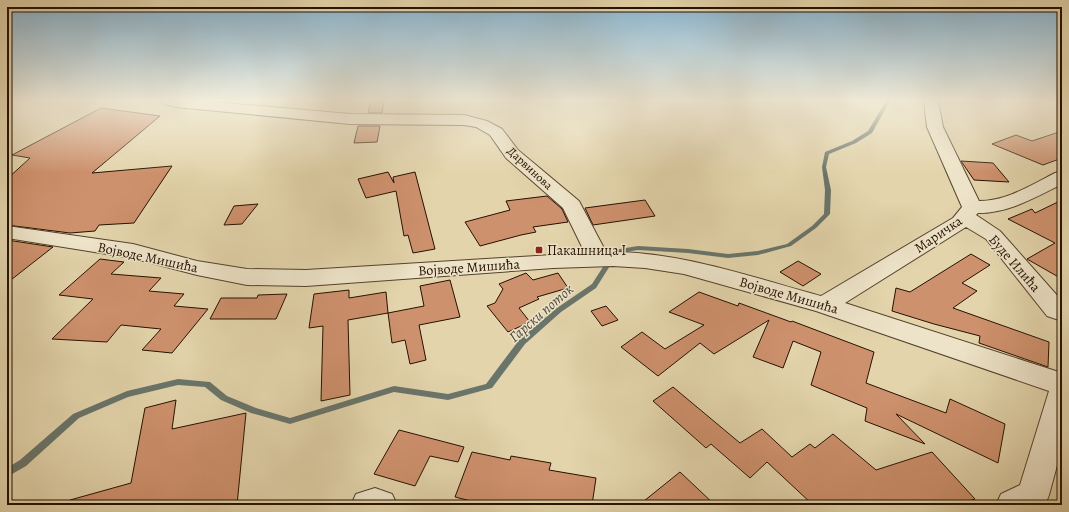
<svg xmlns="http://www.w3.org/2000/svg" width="1069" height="512" font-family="Alegreya,serif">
  <rect width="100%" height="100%" fill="#e3d4ab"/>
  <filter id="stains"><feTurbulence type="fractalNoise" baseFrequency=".005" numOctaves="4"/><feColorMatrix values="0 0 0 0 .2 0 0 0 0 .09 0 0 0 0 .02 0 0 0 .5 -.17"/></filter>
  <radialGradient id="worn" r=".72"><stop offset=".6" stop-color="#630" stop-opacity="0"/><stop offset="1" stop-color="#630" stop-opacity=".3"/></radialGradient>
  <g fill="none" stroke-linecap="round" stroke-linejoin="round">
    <path fill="#69756b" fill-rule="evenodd" d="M886 101H890L872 133 856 143 829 154 826 167 831 190 830 214 816 228 791 246 758 255 728 258 688 253 638 250 618 253 596 288 561 312 525 344 492 388 448 400 394 392 290 424 251 413 221 400 205 387 178 385 128 397 79 418 26 466 7 477V468L20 460 73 414 127 391 178 379 210 382 227 396 256 408 290 418 394 386 448 394 486 384 519 340 557 308 592 284 614 250 638 246 688 249 728 254 758 251 787 244 812 226 824 214 825 190 822 167 825 152 852 141 868 131Z"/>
  </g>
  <g fill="#ce916d" stroke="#251100">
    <path d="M371 101H384L382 113H368Z"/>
    <path d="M101 108 160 116 92 173 172 166 134 223 99 225 95 231 70 233 7 225V179L30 158 12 155Z"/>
    <path d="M358 126H380L377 142 354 143Z"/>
    <path d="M1062 131V158L1043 165 992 144 1016 135 1032 141Z"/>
    <path d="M961 161 993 163 1009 182 974 180Z"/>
    <path d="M388 172 394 183 393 177 415 172 435 249 413 253 408 235 404 236 396 191 366 198 358 179Z"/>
    <path d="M547 196 562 209 568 222 533 227 536 232 521 235 480 246 465 222 510 210 506 201Z"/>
    <path d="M645 200 655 216 593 225 585 208Z"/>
    <path d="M1062 200V279L1027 259 1055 243 1008 219 1032 209 1035 213Z"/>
    <path d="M258 204 242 224 224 225 234 206Z"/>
    <path d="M7 240 53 247 7 283Z"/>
    <path d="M971 254 990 265 962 283 977 291 953 308 1049 342 1048 367 979 343 980 336 934 324 892 311 896 288 910 292Z"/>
    <path d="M100 259 124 262 111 274 161 278 149 291 184 294 174 306 208 309 172 353 142 350 161 329 121 325 107 342 52 339 93 299 59 295Z"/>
    <path d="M798 261 821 274 803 286 780 272Z"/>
    <path d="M526 273 533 280 558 273 568 288 537 297 539 299 519 308 530 322 508 332 487 306 495 303 503 289 499 284Z"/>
    <path d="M450 280 460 317 419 325 426 360 410 364 405 340 392 343 388 313 424 306 420 286Z"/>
    <path d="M349 290V298L386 292 388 313 348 320 350 395 321 401 323 326 309 328 314 294Z"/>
    <path d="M699 292 738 306 739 303 791 322 792 321 874 352 866 383 946 413 950 399 1005 424 998 463 896 414 925 444 865 421 867 408 811 385 821 352 793 341 783 368 753 357 769 320 714 354 700 343 658 376 621 347 642 332 665 349 704 325 669 312Z"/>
    <path d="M287 294 276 319H210L221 298H257L258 295Z"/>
    <path d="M606 306 618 320 602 326 591 311Z"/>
    <path d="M673 387 740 443 762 429 792 457 810 444 815 448 833 434 876 470 932 452 975 499 957 505H813L767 462 750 478 711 444 706 448 653 401Z"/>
    <path d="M176 400 172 429 246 413 237 505H71L70 500 131 483 145 408Z"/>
    <path d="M399 430 464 447 458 462 430 456 415 486 374 474Z"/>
    <path d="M472 452 510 460 511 456 551 463 549 470 596 478 592 505H487L455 497Z"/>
    <path d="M680 472 715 505H639Z"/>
  </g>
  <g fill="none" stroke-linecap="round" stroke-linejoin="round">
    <defs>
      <g id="minor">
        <path d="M162 101H202L350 114 464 115 487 121 502 129 518 150 579 201 606 252C675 250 754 278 821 296L953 218 962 207 927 127 924 101H938L943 127 979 201C1007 201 1031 185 1055 173L1062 171V184C1034 198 1009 213 978 213L976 215 1000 231 1062 301V321L1047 316 986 239 966 227 845 303 1062 373V447L1049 495 1045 505H996L1001 494 1020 485 1049 391 816 311 684 274 645 268 613 266 553 268 306 286 247 285 197 275 132 258 7 238V226L133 244 197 261 247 269 306 270 585 253 563 208 506 158 490 135 476 127 464 125 350 124 176 107 164 104Z"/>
        <path d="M375 488 392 494 397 505H351L356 494Z"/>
      </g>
    </defs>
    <use href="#minor" stroke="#54422b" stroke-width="2"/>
    <use href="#minor" fill="#ede3c8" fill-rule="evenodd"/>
  </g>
  <linearGradient id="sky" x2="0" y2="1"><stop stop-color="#87b5d2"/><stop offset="0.58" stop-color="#f2ecd9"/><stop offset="1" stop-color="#f2ecd9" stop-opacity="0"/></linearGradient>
  <rect width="1069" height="173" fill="url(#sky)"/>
  <rect fill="#8f2418" stroke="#ede3c8" stroke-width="1.5" x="535" y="246" width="8" height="8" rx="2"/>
  <g text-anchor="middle" stroke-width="3" stroke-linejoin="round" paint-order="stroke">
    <g font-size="12" fill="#251100" stroke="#ede3c8">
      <text transform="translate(530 168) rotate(43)" y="4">Дарвинова</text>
    </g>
    <g font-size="14" fill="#251100" stroke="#ede3c8">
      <text transform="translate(938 234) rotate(-34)" y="5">Маричка</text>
      <text transform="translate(148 257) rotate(12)" y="5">Војводе Мишића</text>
      <text transform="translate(1015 263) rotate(49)" y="5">Буде Илића</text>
      <text transform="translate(469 267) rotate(-4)" y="5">Војводе Мишића</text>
      <text transform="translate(789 295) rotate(16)" y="5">Војводе Мишића</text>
    </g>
    <g font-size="14" fill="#251100" stroke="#ede3c8" text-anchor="start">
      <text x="547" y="255">Пакашница I</text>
    </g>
    <g font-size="15" font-style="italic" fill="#4d4b3e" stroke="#ede3c8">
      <text transform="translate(541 313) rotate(-41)" y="5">Гарски поток</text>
    </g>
  </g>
  <rect width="1069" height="512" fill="none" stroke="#e3d4ab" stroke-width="24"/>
  <rect x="8" y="8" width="1053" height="496" fill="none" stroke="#251100" stroke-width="2"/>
  <rect x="12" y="12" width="1045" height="488" fill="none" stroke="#251100"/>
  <rect width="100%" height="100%" filter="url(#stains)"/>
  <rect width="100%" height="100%" fill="url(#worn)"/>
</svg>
